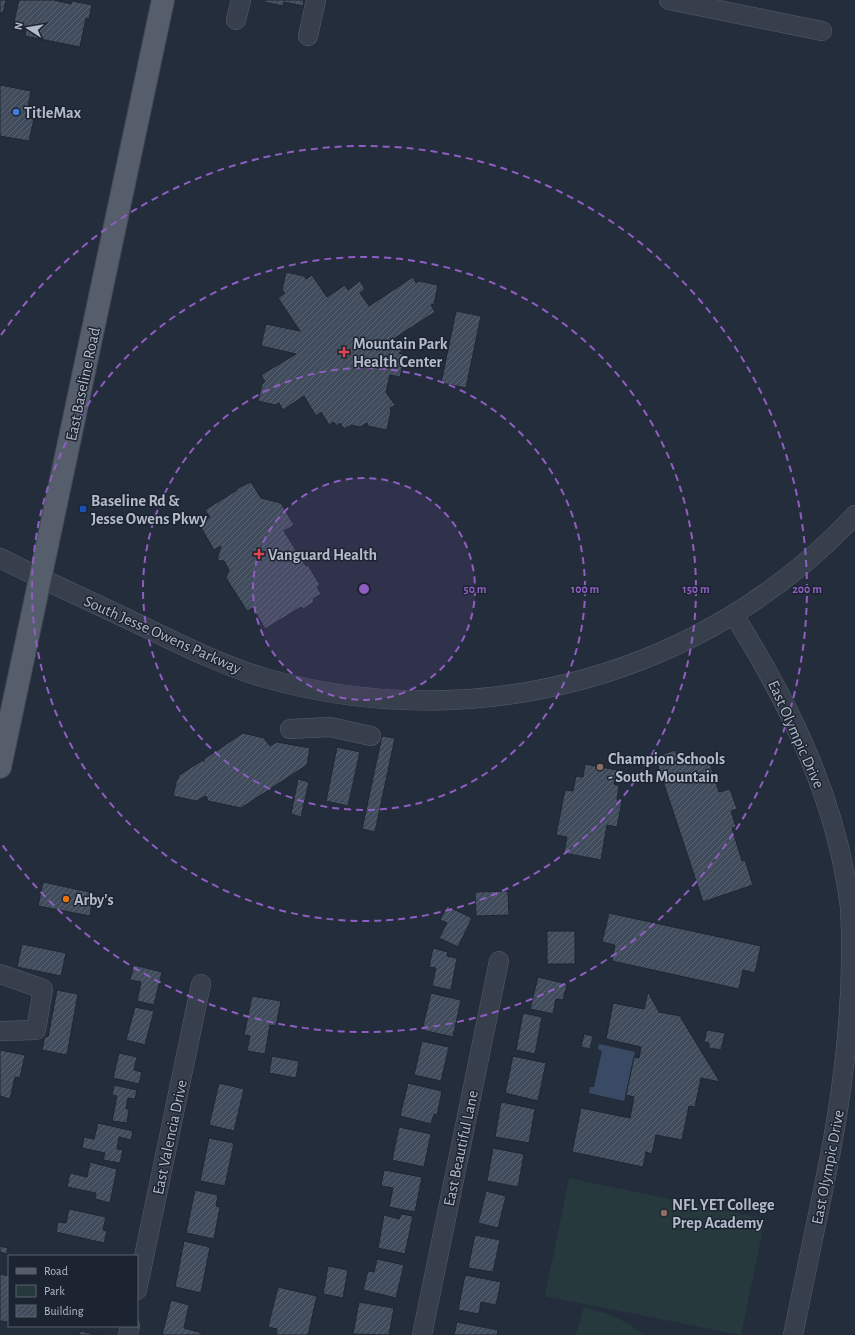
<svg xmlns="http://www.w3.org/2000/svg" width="855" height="1335" font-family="'Alegreya Sans',sans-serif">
  <defs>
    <pattern id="building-hatch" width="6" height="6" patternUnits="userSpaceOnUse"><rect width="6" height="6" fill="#404b5b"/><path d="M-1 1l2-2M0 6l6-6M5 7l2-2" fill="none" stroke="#596371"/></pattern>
  </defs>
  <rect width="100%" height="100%" fill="#242d3c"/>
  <g fill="#263a3d">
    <path d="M569 1178 765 1219 741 1335 545 1296Z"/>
    <path d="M584 1307C608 1314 624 1319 644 1335H576Z"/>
  </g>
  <path fill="#394a65" d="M599 1044 635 1052 624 1101 589 1093 590 1087H594L602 1051 598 1049Z"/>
  <g fill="url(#building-hatch)" stroke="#1f2633">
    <path d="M0 0H6L3 13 0 12Z"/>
    <path d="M19 0H54L71 4 72 1 92 5 89 19 86 18 80 47 25 36 26 29 13 26Z"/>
    <path d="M265 0H304L303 6 284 2 283 6 264 2Z"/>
    <path d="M0 85 31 91 26 117 34 119 29 141 0 136Z"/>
    <path d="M286 272 304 276 306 279 312 275 327 297 345 285 348 290 360 281 365 289 360 293 369 306 413 277 416 283 419 281 438 285 434 304 431 305 435 312 395 338 403 351 399 353 405 355 400 377 390 375 386 392 395 405 390 408 391 411 387 430 368 426 367 423 360 427 351 425 344 429 340 423 336 426 334 422 329 425 321 412 316 416 304 396 283 410 279 403 275 405 258 401 262 384 265 382 261 375 296 354 261 346 266 324 300 331 278 298 285 293 282 290Z"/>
    <path d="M456 311 481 316 466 388 441 383Z"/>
    <path d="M251 482 261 498 281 503 294 525 284 531 306 566 308 565 320 585 317 587 321 594 313 599 314 602 303 609 301 607 265 629 253 608 247 611 226 578 229 570 224 561 217 560 221 546 214 550 199 524 210 517 205 510 237 490 236 489Z"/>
    <path d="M243 733 264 738 270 746 277 742 310 748 307 765 241 808 208 801 206 796 196 801 173 796 177 779 179 778 178 776 203 760 204 762V759Z"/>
    <path d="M382 736 395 738 375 832 362 829Z"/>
    <path d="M337 747 360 752 348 806 326 801Z"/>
    <path d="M675 750 678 759 696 753 699 761 708 758 719 792 730 789 737 809 731 811 736 827 732 828 742 861 745 860 753 885 703 902 655 757Z"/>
    <path d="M585 764 617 770 614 784 619 786 617 800 622 801 617 827 607 825 601 860 564 853 567 837 556 835 565 790 573 791 576 776 583 777Z"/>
    <path d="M298 779 309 782 301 817 291 814Z"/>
    <path d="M43 882 94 893 90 916 38 906Z"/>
    <path d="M508 891 509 915 476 916 475 892Z"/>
    <path d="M447 906 472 918 458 947 439 938 447 923 440 920Z"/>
    <path d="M609 913 761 946 755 973 743 970 739 989 612 961 615 945 602 942Z"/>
    <rect x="547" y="931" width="28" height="33"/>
    <path d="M22 944 66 953 61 976 17 967Z"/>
    <path d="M433 948 448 952 447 956 457 958 451 990 432 986 436 968 429 967Z"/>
    <path d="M134 965 162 972 154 1005 137 1001 141 982 130 980Z"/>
    <path d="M538 977 567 984 563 1000 556 999 553 1014 530 1009Z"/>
    <path d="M57 990 78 994 67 1055 42 1050 45 1036 48 1037Z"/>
    <path d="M648 992 659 1012 681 1016V1018L720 1082 701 1078 695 1107 689 1106 682 1140 656 1135 652 1154 646 1152 643 1167 572 1152 581 1108 630 1118 634 1097 626 1095 634 1057 639 1058 641 1047 606 1039 613 1003 644 1009Z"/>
    <path d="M431 993 461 1000 453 1037 422 1030Z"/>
    <path d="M252 996 281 1001 276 1026 270 1025 265 1054 247 1051 250 1036 244 1035Z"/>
    <path d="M135 1007 154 1011 145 1045 126 1040Z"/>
    <path d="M523 1013 542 1017 535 1054 516 1050Z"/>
    <path d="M707 1030 725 1033 721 1050 709 1048V1043L704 1042Z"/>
    <path d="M584 1034 593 1036 590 1049 581 1047Z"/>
    <path d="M422 1041 449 1047 441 1081 414 1075Z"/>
    <path d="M0 1050 25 1055 20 1078 15 1077 10 1099 0 1096Z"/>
    <path d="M119 1053 137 1057 134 1070 142 1072 139 1084 113 1078Z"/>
    <path d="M272 1056 299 1061 296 1078 269 1073Z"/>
    <path d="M513 1056 546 1063 538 1101 505 1093Z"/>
    <path d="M219 1083 244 1089 234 1131 209 1125Z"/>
    <path d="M408 1083 442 1091 437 1115 434 1114 431 1124 400 1116Z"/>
    <path d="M114 1085 137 1090 135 1099 128 1098 126 1109H129L127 1123 112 1121 117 1096 112 1095Z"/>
    <path d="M501 1102 535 1109 529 1143 495 1137Z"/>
    <path d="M98 1123 133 1131 131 1140 119 1137 117 1149 123 1150 120 1163 103 1160 105 1153 82 1148 84 1137 94 1139Z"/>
    <path d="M399 1127 431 1134 424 1167 392 1160Z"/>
    <path d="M209 1138 234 1143 225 1186 200 1181Z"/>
    <path d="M493 1148 524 1154 518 1187 487 1181Z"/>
    <path d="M90 1162 117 1169 110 1203 95 1199 96 1193 67 1187 70 1173 87 1177Z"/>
    <path d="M384 1170 422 1177 415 1212 389 1207 393 1188 381 1186Z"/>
    <path d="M195 1190 218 1195 216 1206 220 1207 214 1239 186 1233Z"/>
    <path d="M486 1191 506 1196 498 1228 478 1223Z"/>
    <path d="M69 1209 106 1217 103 1230 107 1231 104 1243 56 1232 58 1222 66 1223Z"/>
    <path d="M401 1214 413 1216 405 1254 378 1248 384 1215 399 1219Z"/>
    <path d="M475 1235 500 1240 493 1272 468 1268Z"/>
    <path d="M184 1241 210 1247 201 1293 175 1287Z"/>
    <path d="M0 1246 8 1248 7 1254 0 1252Z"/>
    <path d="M377 1259 404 1265 396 1298 363 1290 368 1271 374 1272Z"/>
    <path d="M328 1266 348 1270 343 1298 323 1294Z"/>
    <path d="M0 1274 9 1276 8 1322 0 1321Z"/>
    <path d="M465 1275 501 1282 496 1305 481 1302 479 1314 458 1310Z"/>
    <path d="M278 1287 317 1296 308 1335H276L277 1329 268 1327Z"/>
    <path d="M171 1300 189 1305 184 1328 202 1333 201 1335H162Z"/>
    <path d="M359 1302 394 1308 389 1335 353 1334Z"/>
    <path d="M457 1322 498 1330 497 1335H454Z"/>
    <path d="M80 1331 98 1335H79Z"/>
  </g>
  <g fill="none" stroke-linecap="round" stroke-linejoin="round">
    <defs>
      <g id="minor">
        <path d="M669 0 822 31"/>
        <path d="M236 20 241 0"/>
        <path d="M308 36 316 0"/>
        <path d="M0 558C45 581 90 601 136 623 178 643 220 665 265 678 477 738 705 676 855 515"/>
        <path d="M734 615C790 705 837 800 850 907 855 998 844 1088 826 1176 815 1229 804 1282 793 1335"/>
        <path d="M290 729 330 727 371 736"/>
        <path d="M0 974 43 989 36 1030 0 1031"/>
        <path d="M137 1290 201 984"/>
        <path d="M128 1335 130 1326"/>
        <path d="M422 1335 499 961"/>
      </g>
      <path id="major" d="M0 767 163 0"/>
    </defs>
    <use href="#minor" stroke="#565d6a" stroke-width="20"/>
    <use href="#major" stroke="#414855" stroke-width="24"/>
    <use href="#minor" stroke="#383f4c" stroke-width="19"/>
    <use href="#major" stroke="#565e6c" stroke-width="22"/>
  </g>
  <circle cx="364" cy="589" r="111" fill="#8f5ec2" fill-opacity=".12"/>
  <g fill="none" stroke="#8f5ec2" stroke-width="2" stroke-dasharray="7 5">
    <circle cx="364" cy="589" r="111"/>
    <circle cx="364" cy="589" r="221"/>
    <circle cx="364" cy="589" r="332"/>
    <path d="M1 335A443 443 0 1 1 1 843"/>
  </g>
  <circle fill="#3f7fe0" stroke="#1d2431" stroke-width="1.5" cx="16" cy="112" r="4"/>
  <g fill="#e0444e" stroke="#1d2431" stroke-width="1.5">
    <path d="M342 346h4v4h4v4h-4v4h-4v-4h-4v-4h4z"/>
    <path d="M257 548h4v4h4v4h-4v4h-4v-4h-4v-4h4z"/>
  </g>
  <rect fill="#1a4fb4" stroke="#1d2431" stroke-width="1.5" x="79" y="505" width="8" height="8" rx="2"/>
  <g fill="#8d6e63" stroke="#1d2431" stroke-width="1.5">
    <circle cx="600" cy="767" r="4"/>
    <circle cx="664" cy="1213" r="4"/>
  </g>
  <circle fill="#e8710a" stroke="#1d2431" stroke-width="1.5" cx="66" cy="899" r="4"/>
  <g text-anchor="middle" stroke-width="3" stroke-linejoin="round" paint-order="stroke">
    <g font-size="16" font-weight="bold" fill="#b3bac8" stroke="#1d2431" text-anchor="start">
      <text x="24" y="118">TitleMax</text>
      <text x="353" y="349">Mountain Park<tspan x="353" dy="18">Health Center</tspan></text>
      <text x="91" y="506">Baseline Rd &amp;<tspan x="91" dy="18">Jesse Owens Pkwy</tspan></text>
      <text x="268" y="560">Vanguard Health</text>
      <text x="608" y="764">Champion Schools<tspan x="608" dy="18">- South Mountain</tspan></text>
      <text x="74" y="905">Arby's</text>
      <text x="672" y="1210">NFL YET College<tspan x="672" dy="18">Prep Academy</tspan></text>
    </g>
    <g font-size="16" fill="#b3bac8" stroke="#1d2431">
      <text transform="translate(82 384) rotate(-78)" y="6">East Baseline Road</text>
      <text transform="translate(163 634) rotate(24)" y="6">South Jesse Owens Parkway</text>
      <text transform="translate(797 734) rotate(66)" y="6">East Olympic Drive</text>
      <text transform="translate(169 1137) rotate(-78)" y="6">East Valencia Drive</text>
      <text transform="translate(460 1148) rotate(-78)" y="6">East Beautiful Lane</text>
      <text transform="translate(827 1167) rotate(-79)" y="6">East Olympic Drive</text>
    </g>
  </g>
  <circle cx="364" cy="589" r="6" fill="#8f5ec2" stroke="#1d2431" stroke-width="2"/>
  <g font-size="12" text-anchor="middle" font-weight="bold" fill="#8f5ec2" stroke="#1d2431" stroke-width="3" stroke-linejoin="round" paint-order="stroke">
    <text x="475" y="593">50 m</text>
    <text x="585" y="593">100 m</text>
    <text x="696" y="593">150 m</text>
    <text x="807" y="593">200 m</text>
  </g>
  <rect x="8" y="1255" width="130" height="72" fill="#1d2431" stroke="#59606d"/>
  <rect x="16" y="1268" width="20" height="6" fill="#565e6c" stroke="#59606d"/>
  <text x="44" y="1275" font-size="12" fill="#b3bac8">Road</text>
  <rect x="16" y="1285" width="20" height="12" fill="#263a3d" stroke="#59606d"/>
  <text x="44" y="1295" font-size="12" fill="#b3bac8">Park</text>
  <rect x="16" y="1305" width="20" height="12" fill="url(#building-hatch)" stroke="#59606d"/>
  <text x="44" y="1315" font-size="12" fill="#b3bac8">Building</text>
  <g transform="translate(28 28) rotate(282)" stroke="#1d2431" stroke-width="3" paint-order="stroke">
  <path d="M0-3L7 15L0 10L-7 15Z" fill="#b3bac8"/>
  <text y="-6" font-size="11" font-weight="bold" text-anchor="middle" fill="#b3bac8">N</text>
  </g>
</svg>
